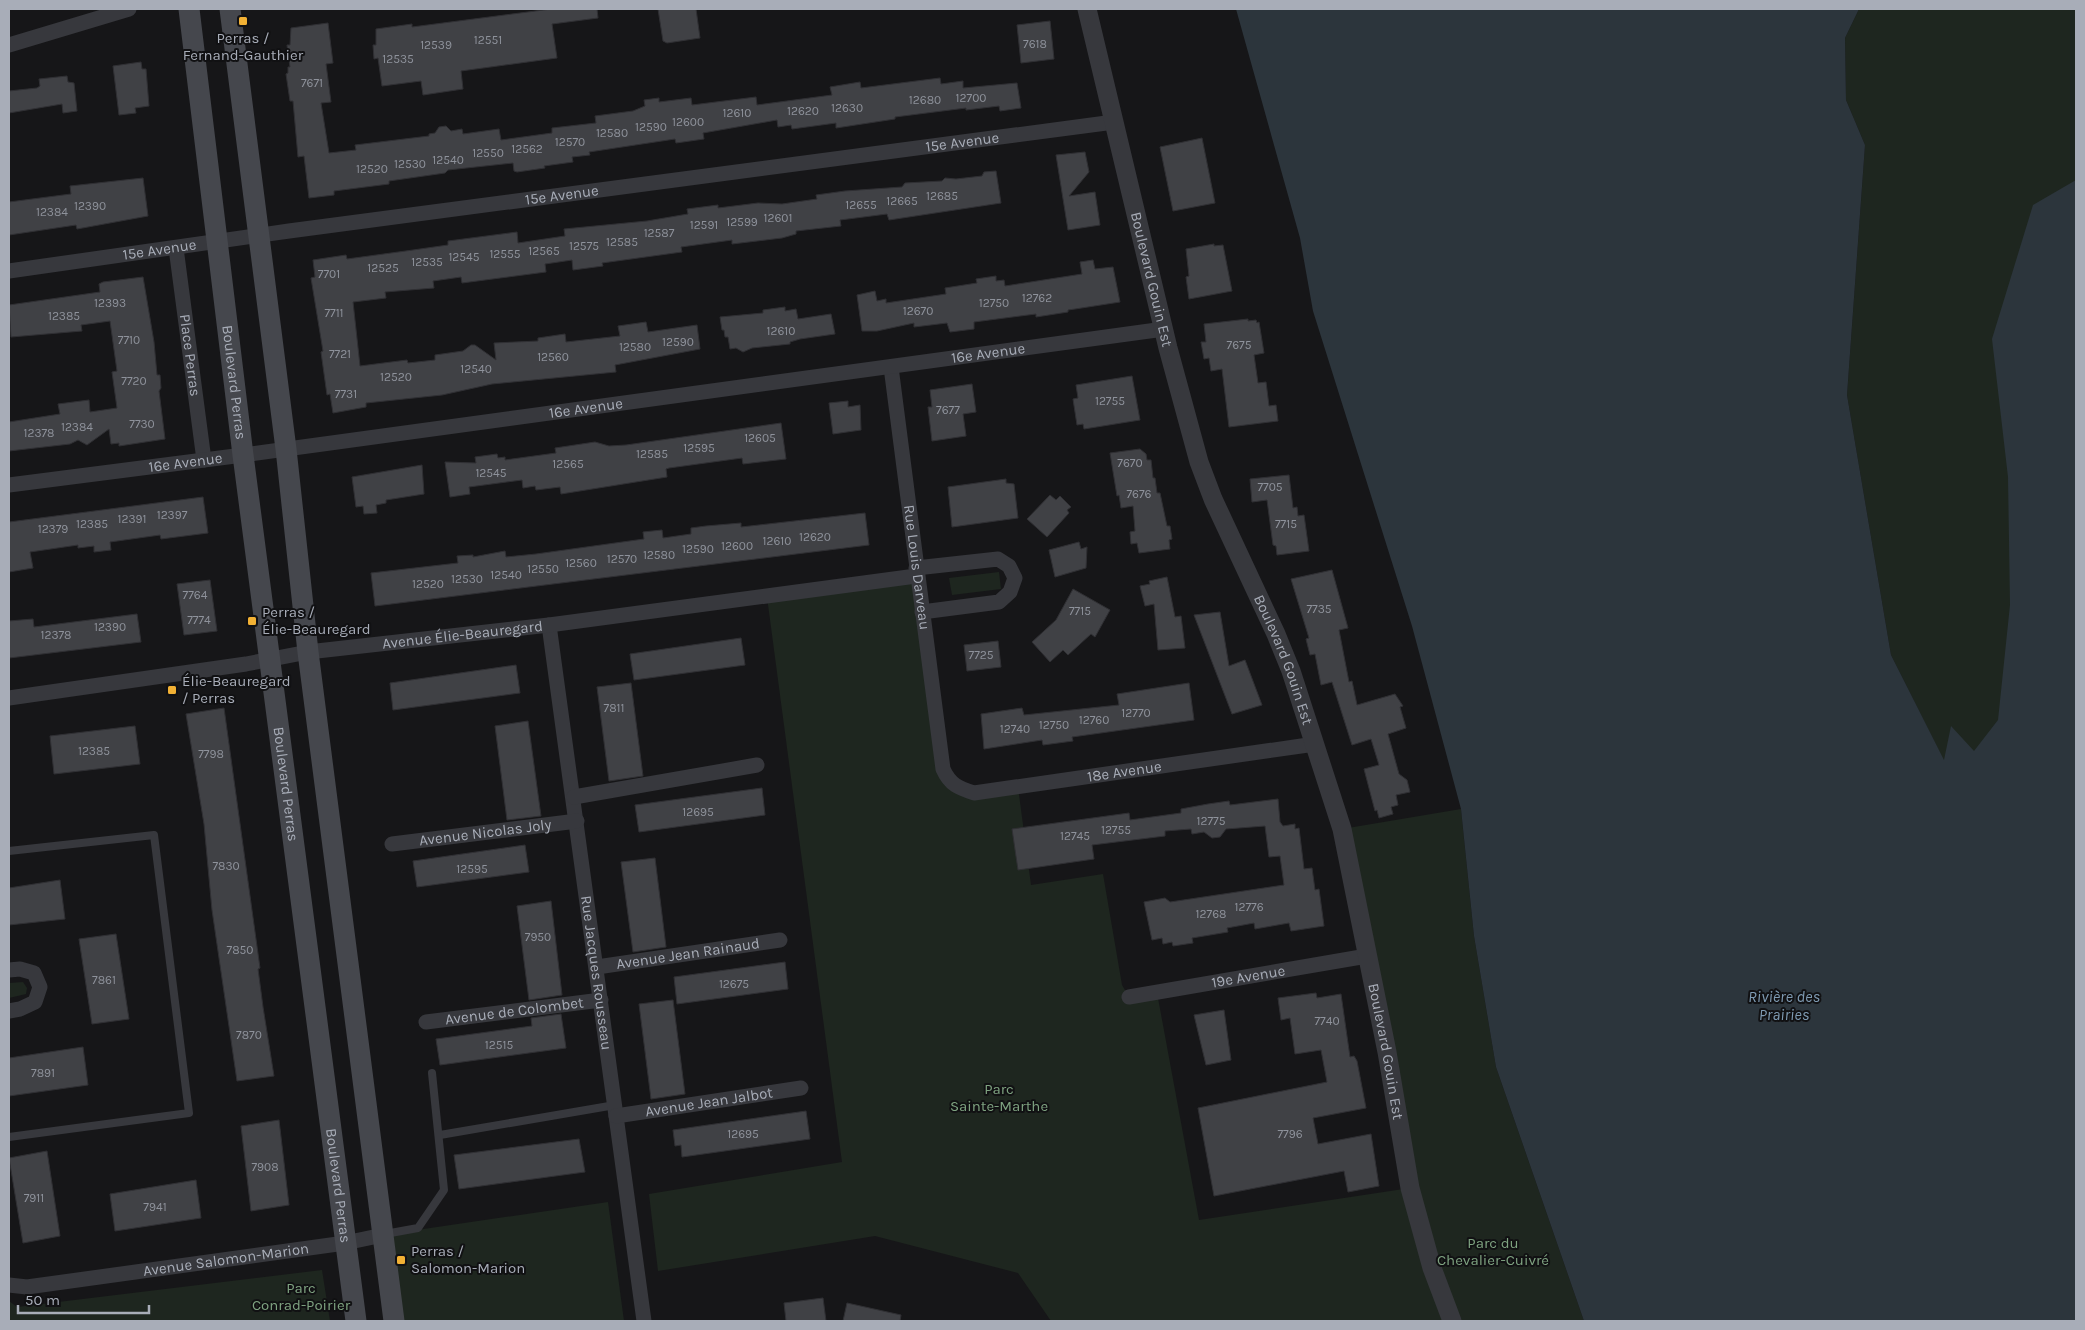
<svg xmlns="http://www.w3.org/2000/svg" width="2085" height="1330" font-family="Karla,sans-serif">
  <rect width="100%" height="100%" fill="#161618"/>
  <g fill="#1e261f">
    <path d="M1859 9H2076V990L1944 761 1891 655 1847 395 1865 145 1846 100 1845 38Z"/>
    <path d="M999 572 1001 589 952 595 949 578Z"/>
    <path d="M916 576 943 769 955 787H1018L1031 885 1103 874 1122 985 1129 997 1158 998 1199 1220 1410 1188 1342 829 1461 809 1474 936 1496 1067 1584 1321H1051L1018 1273 875 1236 658 1271 649 1194 842 1162 767 597Z"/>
    <path d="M23 982 27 988 26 994 9 998V983Z"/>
    <path d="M608 1202 624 1321H394L383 1235Z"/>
    <path d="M322 1270 330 1321H9V1301L17 1307Z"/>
  </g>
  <path fill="#2c353c" d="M1236 9H1859L1845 38 1846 100 1865 145 1847 395 1891 655 1944 760 1951 726 1974 751 1998 720 2010 605 2008 477 1992 339 2033 205 2076 180V1321H1584L1496 1067 1474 936 1461 809 1412 626 1313 311 1300 238Z"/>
  <g fill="#404145" stroke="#303034">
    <path d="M551 9H597L598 18 552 24 557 58 461 71 463 89 423 95 421 81 382 86 378 58 374 59 373 45H376V29L412 24V27Z"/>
    <path d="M658 9H696L700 38 667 43 663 41Z"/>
    <path d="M1050 21 1054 59 1021 63 1017 25Z"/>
    <path d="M328 23 333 63 326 64 331 102 321 103 329 153 356 150 355 145 429 136V134L435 133 439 127 446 126 451 131 462 129 463 134 499 129 501 140 552 133V128L596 123 595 116 633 111 645 106 644 100 659 98V102L691 98 692 105 756 97 757 105 832 95 830 87 860 82 861 88 940 78 941 84 963 81V88L1017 83 1021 108 1000 111 999 106 966 110V108L895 117V119L836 128V123L792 129 791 125 778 127 777 120 703 133 704 139 676 143 675 139 589 152 590 155 572 157 573 162 544 166 545 168 517 172 514 171 513 163 448 170 445 173 389 181V184L334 191V195L309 198 304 156 298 157 293 101H290L286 74 288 73V67H290L287 45H290L291 28Z"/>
    <path d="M141 62 142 69H146L149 106 135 108 136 113 119 115 113 66Z"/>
    <path d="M67 76 68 82 74 83 77 111 63 113 62 104 9 113V91L37 88 40 86 39 79Z"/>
    <path d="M1202 138 1215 203 1173 211 1160 147Z"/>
    <path d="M1085 152 1089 172 1069 196 1095 192 1100 225 1068 230 1056 155Z"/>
    <path d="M996 171 1001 203 889 220 887 214 840 220 841 226 796 231V234L782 238 732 244V240L681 247 682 252 602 263 603 266 573 270 572 260 545 264 546 272 462 283 461 277 433 281 434 288 385 292 386 298 353 302 360 366 407 360 408 363 435 360V355L463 351 471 345H475L496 360 494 343 538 341V338L565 334 566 342 620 336 618 326 646 322 648 332 697 325 700 349 615 365 616 372 492 384 442 395 366 403V407L333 413 330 394 327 395 321 352 323 351 311 278 315 277 313 260 346 255 347 259 413 250 448 245V241L517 232 518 243 565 236 564 229 647 221 688 214 687 209 718 205V208L758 203 782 204 817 199 816 195 845 191 902 187 905 183 942 181 945 178 956 179 982 176 984 172Z"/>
    <path d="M143 178 148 216 77 229 76 225 9 235V202L71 194 70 186Z"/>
    <path d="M1214 244V246L1223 245 1232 291 1189 299 1186 277 1189 276 1186 249Z"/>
    <path d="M1093 260 1095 269 1113 267 1120 302 1075 309 1068 310V312L1036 317V314L1028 315 974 322V329L950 332 947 323 914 327V323L877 331H862L857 295 875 291 877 301 886 299V303L946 294 945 288 977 283 976 279 996 276V281L1004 280 1005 286 1082 274 1080 262Z"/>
    <path d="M143 277 154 342 157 375H160L161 388 159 391 165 439 119 446V443L111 444 109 429 87 445 78 440 70 444 9 451V422L60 414 58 404 89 400 90 412 117 408 112 372 117 371 110 321 81 325 82 331 11 337 9 305 100 292 99 284 103 282Z"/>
    <path d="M785 307V311L796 309 798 319 831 314 835 334 800 339 790 342V344L752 348 743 352 736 348 730 349 728 337H725L724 330H722L720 317 763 313V310Z"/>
    <path d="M1248 319V321L1256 320 1257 323 1259 322 1264 353 1254 355 1258 383 1266 382 1269 406 1276 405 1278 421 1229 427 1222 369 1211 371 1209 358 1204 359 1201 342H1206L1204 324Z"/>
    <path d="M1132 376 1140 420 1084 429 1083 424 1077 425 1073 399 1078 398 1076 385Z"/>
    <path d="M972 384 976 412 963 414 966 436 932 441 928 407H932L930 390Z"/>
    <path d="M848 401V407L860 405 861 430 833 434 829 403Z"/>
    <path d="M781 423 786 459 743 464 742 458 669 468 666 469 667 477 561 494 560 487 536 490 535 486 523 488 522 480 469 487 470 494 450 497 445 462 476 463 475 457 497 454 498 458 505 457V460L556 453 555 448 595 442 609 446 626 445Z"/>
    <path d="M1140 449 1146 454 1147 460H1151L1153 478H1155L1157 493H1160L1167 526H1170L1172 539 1169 540 1170 549 1139 553 1137 543 1131 544 1130 532 1135 531 1133 506 1121 508 1119 495 1117 496 1110 453Z"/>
    <path d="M422 465 424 494 386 500V503L376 505 377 513 364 514 363 506 356 507 352 477Z"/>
    <path d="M1289 475 1293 508 1297 507 1298 516 1304 515 1309 551 1277 555 1276 546 1273 545 1267 500 1252 502 1250 479Z"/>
    <path d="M1006 479V483L1014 484 1018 518 952 527 948 487Z"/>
    <path d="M1050 495 1056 500 1060 496 1071 507 1067 510 1069 513 1047 537 1027 519Z"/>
    <path d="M203 497 208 533 161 539 160 535 110 542 111 550 94 552V546L78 548V545L30 552 33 568 9 572V522Z"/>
    <path d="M865 513 869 545 375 606 371 573 458 563 457 556 473 555V557L505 551 506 557 536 554 644 539 643 532 662 530 663 538 691 534V528L706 526 741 523V527Z"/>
    <path d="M1079 542 1081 549 1087 547 1086 568 1055 577 1049 550Z"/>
    <path d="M1332 570 1348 628 1339 630 1349 682 1352 681 1357 705 1395 694 1403 706 1400 707 1406 728 1388 734 1399 774 1407 780 1410 792 1396 795 1398 805 1391 807 1393 814 1379 818 1377 810 1375 811 1364 769 1379 765 1371 739 1352 745 1332 682 1321 685 1315 654 1310 655 1306 639 1309 638 1291 579Z"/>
    <path d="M1167 577 1175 617 1181 616 1185 648 1158 650 1154 604 1145 606 1140 586 1150 584 1149 581Z"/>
    <path d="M210 580 217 631 184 635 177 584Z"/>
    <path d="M1073 589 1110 610 1095 637 1091 634 1068 655 1063 650 1050 662 1032 642 1056 620Z"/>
    <path d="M1220 612 1229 666 1245 660 1262 705 1232 714 1194 615Z"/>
    <path d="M137 614 141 642 9 658V621L33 619 34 627Z"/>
    <path d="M741 638 745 665 634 680 630 654Z"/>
    <path d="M998 641 1001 667 967 671 964 645Z"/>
    <path d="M516 665 520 693 393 710 390 683Z"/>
    <path d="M631 683 643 776 609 781 597 687Z"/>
    <path d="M1189 683 1194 720 1072 737 1073 741 1043 745 1042 740 984 749 981 714 1022 708 1024 715 1119 705 1117 694Z"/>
    <path d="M224 708 260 968 258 969 263 1007 274 1076 237 1081 212 910 204 824 186 714Z"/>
    <path d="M528 721 541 816 507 820 495 726Z"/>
    <path d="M135 726 140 764 54 774 50 736Z"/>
    <path d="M762 788 765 815 639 832 635 805Z"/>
    <path d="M1278 799 1280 822 1283 826 1295 824V829L1299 828 1304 869 1312 868 1315 890 1319 889 1324 926 1291 931 1289 923 1255 929 1254 923 1227 928 1228 932 1192 938 1193 943 1173 946 1172 942 1163 944 1162 938 1152 940 1144 902 1165 898 1170 902 1284 885 1280 856 1269 857 1265 826 1226 829 1220 837 1212 838 1204 832 1192 834 1191 829 1165 831V836L1092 845 1094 859 1018 870 1012 829 1129 813 1130 820 1181 813V809L1208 804 1229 801 1230 805Z"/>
    <path d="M525 845 529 872 417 887 413 861Z"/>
    <path d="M655 858 666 947 633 952 621 862Z"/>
    <path d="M60 880 65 919 9 925V888Z"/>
    <path d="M551 901 562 995 529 1000 517 906Z"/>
    <path d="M116 934 129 1019 92 1024 79 939Z"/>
    <path d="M785 962 788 989 677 1004 674 977Z"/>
    <path d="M1316 993 1317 998 1341 994 1350 1057 1354 1056 1357 1061 1366 1108 1313 1118 1318 1144 1371 1134 1379 1186 1348 1192 1344 1171 1214 1196 1198 1108 1327 1082 1321 1050 1295 1054 1290 1018 1281 1020 1278 998Z"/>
    <path d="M673 1000 685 1094 651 1099 639 1004Z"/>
    <path d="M1224 1010 1231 1060 1206 1065 1194 1015Z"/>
    <path d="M561 1014 566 1048 440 1065 436 1039 532 1026 531 1018Z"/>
    <path d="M83 1047 88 1085 9 1096V1058Z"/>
    <path d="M806 1111 810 1139 682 1157 681 1145 675 1146 673 1130Z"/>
    <path d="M279 1120 289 1205 251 1211 241 1126Z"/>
    <path d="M579 1139 585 1172 459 1189 454 1155Z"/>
    <path d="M47 1151 60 1236 23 1243 9 1158Z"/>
    <path d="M196 1180 201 1218 115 1231 110 1194Z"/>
    <path d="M823 1298 826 1321H786L784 1303Z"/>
    <path d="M847 1303 901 1315 900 1321H843Z"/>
  </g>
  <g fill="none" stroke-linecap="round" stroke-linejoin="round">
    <g stroke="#37383d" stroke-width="8">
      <path d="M9 851 154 835 189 1113 9 1137"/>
      <path d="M440 1135 615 1105"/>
      <path d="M385 1234 418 1228 444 1190 432 1073"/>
    </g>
    <g stroke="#37383d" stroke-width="15">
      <path d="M9 45 129 9"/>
      <path id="s1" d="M176 248 204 460"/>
      <path id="s2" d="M9 271 289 231 1114 122"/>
      <path id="s3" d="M891 367 943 769C950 785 959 788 974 793L1315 744"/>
      <path id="s4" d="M9 485 243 455 1164 329"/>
      <path d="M916 568 998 559 1009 566 1015 578 1010 592 999 602 922 612"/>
      <path id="s5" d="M549 625 644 1321"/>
      <path id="s6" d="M9 698 246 664 308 652 549 625 916 576"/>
      <path d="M574 797 757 765"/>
      <path id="s7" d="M392 844 577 821"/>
      <path id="s8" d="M597 967 780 940"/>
      <path d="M9 970 20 969 34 973 40 987 35 1002 20 1009 9 1011"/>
      <path id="s9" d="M1129 997 1367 956"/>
      <path id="s10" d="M426 1022 601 1000"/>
      <path id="s11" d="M616 1116 801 1088"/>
      <path id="s12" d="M9 1285 27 1287 345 1243 383 1235"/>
    </g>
    <path stroke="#37383d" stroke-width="19" id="s13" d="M1087 9 1168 348 1199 462 1213 499 1276 634 1291 671 1342 829 1387 1052 1410 1188 1432 1268 1452 1321"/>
    <g stroke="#45474d" stroke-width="21">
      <path id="s14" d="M189 9 243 455 356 1321"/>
      <path d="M230 9 286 449 308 652 394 1321"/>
    </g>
  </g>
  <g fill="#f2b134" stroke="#111113" stroke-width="2">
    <rect x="238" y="16" width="10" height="10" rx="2.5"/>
    <rect x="247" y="616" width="10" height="10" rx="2.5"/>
    <rect x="167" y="685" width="10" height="10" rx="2.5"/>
    <rect x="396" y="1255" width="10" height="10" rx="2.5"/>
  </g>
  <g text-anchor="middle" stroke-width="4" stroke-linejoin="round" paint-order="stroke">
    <g font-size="12" fill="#8e929b">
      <text x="488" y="44">12551</text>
      <text x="1035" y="48">7618</text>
      <text x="436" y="49">12539</text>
      <text x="398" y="63">12535</text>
      <text x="312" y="87">7671</text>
      <text x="971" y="102">12700</text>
      <text x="925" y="104">12680</text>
      <text x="847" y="112">12630</text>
      <text x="803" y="115">12620</text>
      <text x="737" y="117">12610</text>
      <text x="688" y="126">12600</text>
      <text x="651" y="131">12590</text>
      <text x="612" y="137">12580</text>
      <text x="570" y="146">12570</text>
      <text x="527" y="153">12562</text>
      <text x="488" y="157">12550</text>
      <text x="448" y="164">12540</text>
      <text x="410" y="168">12530</text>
      <text x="372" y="173">12520</text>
      <text x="942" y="200">12685</text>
      <text x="902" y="205">12665</text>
      <text x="861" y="209">12655</text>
      <text x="90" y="210">12390</text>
      <text x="52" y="216">12384</text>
      <text x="778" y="222">12601</text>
      <text x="742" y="226">12599</text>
      <text x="704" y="229">12591</text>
      <text x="659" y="237">12587</text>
      <text x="622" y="246">12585</text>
      <text x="584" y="250">12575</text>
      <text x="544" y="255">12565</text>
      <text x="505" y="258">12555</text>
      <text x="464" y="261">12545</text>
      <text x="427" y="266">12535</text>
      <text x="383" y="272">12525</text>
      <text x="329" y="278">7701</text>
      <text x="1037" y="302">12762</text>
      <text x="110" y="307">12393</text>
      <text x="994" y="307">12750</text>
      <text x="918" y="315">12670</text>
      <text x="334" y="317">7711</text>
      <text x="64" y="320">12385</text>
      <text x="781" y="335">12610</text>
      <text x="129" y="344">7710</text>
      <text x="678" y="346">12590</text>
      <text x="1239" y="349">7675</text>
      <text x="635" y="351">12580</text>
      <text x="340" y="358">7721</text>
      <text x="553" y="361">12560</text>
      <text x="476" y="373">12540</text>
      <text x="396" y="381">12520</text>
      <text x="134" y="385">7720</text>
      <text x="346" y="398">7731</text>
      <text x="1110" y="405">12755</text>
      <text x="948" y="414">7677</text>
      <text x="142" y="428">7730</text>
      <text x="77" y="431">12384</text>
      <text x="39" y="437">12378</text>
      <text x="760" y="442">12605</text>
      <text x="699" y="452">12595</text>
      <text x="652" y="458">12585</text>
      <text x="1130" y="467">7670</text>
      <text x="568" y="468">12565</text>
      <text x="491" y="477">12545</text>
      <text x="1270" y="491">7705</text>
      <text x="1139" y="498">7676</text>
      <text x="172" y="519">12397</text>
      <text x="132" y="523">12391</text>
      <text x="92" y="528">12385</text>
      <text x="1286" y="528">7715</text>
      <text x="53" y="533">12379</text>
      <text x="815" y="541">12620</text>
      <text x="777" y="545">12610</text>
      <text x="737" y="550">12600</text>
      <text x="698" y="553">12590</text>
      <text x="659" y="559">12580</text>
      <text x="622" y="563">12570</text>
      <text x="581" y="567">12560</text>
      <text x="543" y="573">12550</text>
      <text x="506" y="579">12540</text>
      <text x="467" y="583">12530</text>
      <text x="428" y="588">12520</text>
      <text x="195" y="599">7764</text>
      <text x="1319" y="613">7735</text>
      <text x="1080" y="615">7715</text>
      <text x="199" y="624">7774</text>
      <text x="110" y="631">12390</text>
      <text x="56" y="639">12378</text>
      <text x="981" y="659">7725</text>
      <text x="614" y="712">7811</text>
      <text x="1136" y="717">12770</text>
      <text x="1094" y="724">12760</text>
      <text x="1054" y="729">12750</text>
      <text x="1015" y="733">12740</text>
      <text x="94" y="755">12385</text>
      <text x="211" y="758">7798</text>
      <text x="698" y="816">12695</text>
      <text x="1211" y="825">12775</text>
      <text x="1116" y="834">12755</text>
      <text x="1075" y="840">12745</text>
      <text x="226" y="870">7830</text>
      <text x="472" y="873">12595</text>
      <text x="1249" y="911">12776</text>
      <text x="1211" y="918">12768</text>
      <text x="538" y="941">7950</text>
      <text x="240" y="954">7850</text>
      <text x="104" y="984">7861</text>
      <text x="734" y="988">12675</text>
      <text x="1327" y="1025">7740</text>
      <text x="249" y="1039">7870</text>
      <text x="499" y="1049">12515</text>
      <text x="43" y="1077">7891</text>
      <text x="743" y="1138">12695</text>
      <text x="1290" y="1138">7796</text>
      <text x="265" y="1171">7908</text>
      <text x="34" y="1202">7911</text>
      <text x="155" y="1211">7941</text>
    </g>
    <g font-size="15" fill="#a8adb8" stroke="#111113" text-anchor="start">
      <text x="243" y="43" text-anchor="middle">Perras /<tspan x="243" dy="17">Fernand-Gauthier</tspan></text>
      <text x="262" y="617">Perras /<tspan x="262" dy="17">Élie-Beauregard</tspan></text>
      <text x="182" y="686">Élie-Beauregard<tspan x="182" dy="17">/ Perras</tspan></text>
      <text x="411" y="1256">Perras /<tspan x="411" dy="17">Salomon-Marion</tspan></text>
    </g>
    <g font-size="15" fill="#a8adb8" stroke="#111113">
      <text dy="5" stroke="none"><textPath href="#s2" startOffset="962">15e Avenue</textPath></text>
      <text dy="5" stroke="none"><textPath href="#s2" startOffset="558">15e Avenue</textPath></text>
      <text dy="5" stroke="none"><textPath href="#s2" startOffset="152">15e Avenue</textPath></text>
      <text dy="5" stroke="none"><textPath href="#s13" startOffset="278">Boulevard Gouin Est</textPath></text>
      <text dy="5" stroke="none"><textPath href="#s4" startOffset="988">16e Avenue</textPath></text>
      <text dy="5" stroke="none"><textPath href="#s1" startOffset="108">Place Perras</textPath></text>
      <text dy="5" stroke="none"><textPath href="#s14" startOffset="376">Boulevard Perras</textPath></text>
      <text dy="5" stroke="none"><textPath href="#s4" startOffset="582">16e Avenue</textPath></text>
      <text dy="5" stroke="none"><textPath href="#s4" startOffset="178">16e Avenue</textPath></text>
      <text dy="5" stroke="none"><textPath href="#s3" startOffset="202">Rue Louis Darveau</textPath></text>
      <text dy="5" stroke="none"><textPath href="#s6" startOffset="458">Avenue Élie-Beauregard</textPath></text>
      <text dy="5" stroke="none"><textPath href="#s13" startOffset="682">Boulevard Gouin Est</textPath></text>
      <text dy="5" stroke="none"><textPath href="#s3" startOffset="598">18e Avenue</textPath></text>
      <text dy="5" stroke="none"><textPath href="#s14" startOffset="781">Boulevard Perras</textPath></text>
      <text dy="5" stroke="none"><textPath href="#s7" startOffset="94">Avenue Nicolas Joly</textPath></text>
      <text dy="5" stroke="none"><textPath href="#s8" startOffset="92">Avenue Jean Rainaud</textPath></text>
      <text dy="5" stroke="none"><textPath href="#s5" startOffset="351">Rue Jacques Rousseau</textPath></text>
      <text dy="5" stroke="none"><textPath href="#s9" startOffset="121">19e Avenue</textPath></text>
      <text dy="5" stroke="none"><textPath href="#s10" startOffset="89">Avenue de Colombet</textPath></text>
      <text dy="5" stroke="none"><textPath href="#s13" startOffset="1088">Boulevard Gouin Est</textPath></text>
      <text dy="5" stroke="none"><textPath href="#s11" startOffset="94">Avenue Jean Jalbot</textPath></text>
      <text dy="5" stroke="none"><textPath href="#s14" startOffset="1186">Boulevard Perras</textPath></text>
      <text dy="5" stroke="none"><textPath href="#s12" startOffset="219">Avenue Salomon-Marion</textPath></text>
    </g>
    <g font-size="15" fill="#7fa381" stroke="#111113">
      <text x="999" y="1094">Parc<tspan x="999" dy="17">Sainte-Marthe</tspan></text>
      <text x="1493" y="1248">Parc du<tspan x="1493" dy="17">Chevalier-Cuivré</tspan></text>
      <text x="301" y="1293">Parc<tspan x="301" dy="17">Conrad-Poirier</tspan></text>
    </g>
    <g font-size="16" font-style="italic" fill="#7f9bb3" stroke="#111113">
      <text x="1784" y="1002">Rivière des<tspan x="1784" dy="18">Prairies</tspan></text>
    </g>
  </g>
  <rect width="2085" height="1330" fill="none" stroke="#a8adb8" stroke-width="20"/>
  <path d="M18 1305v8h131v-8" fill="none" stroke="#a8adb8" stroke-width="2.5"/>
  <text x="25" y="1305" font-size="15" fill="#a8adb8" stroke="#111113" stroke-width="4" paint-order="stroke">50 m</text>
</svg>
